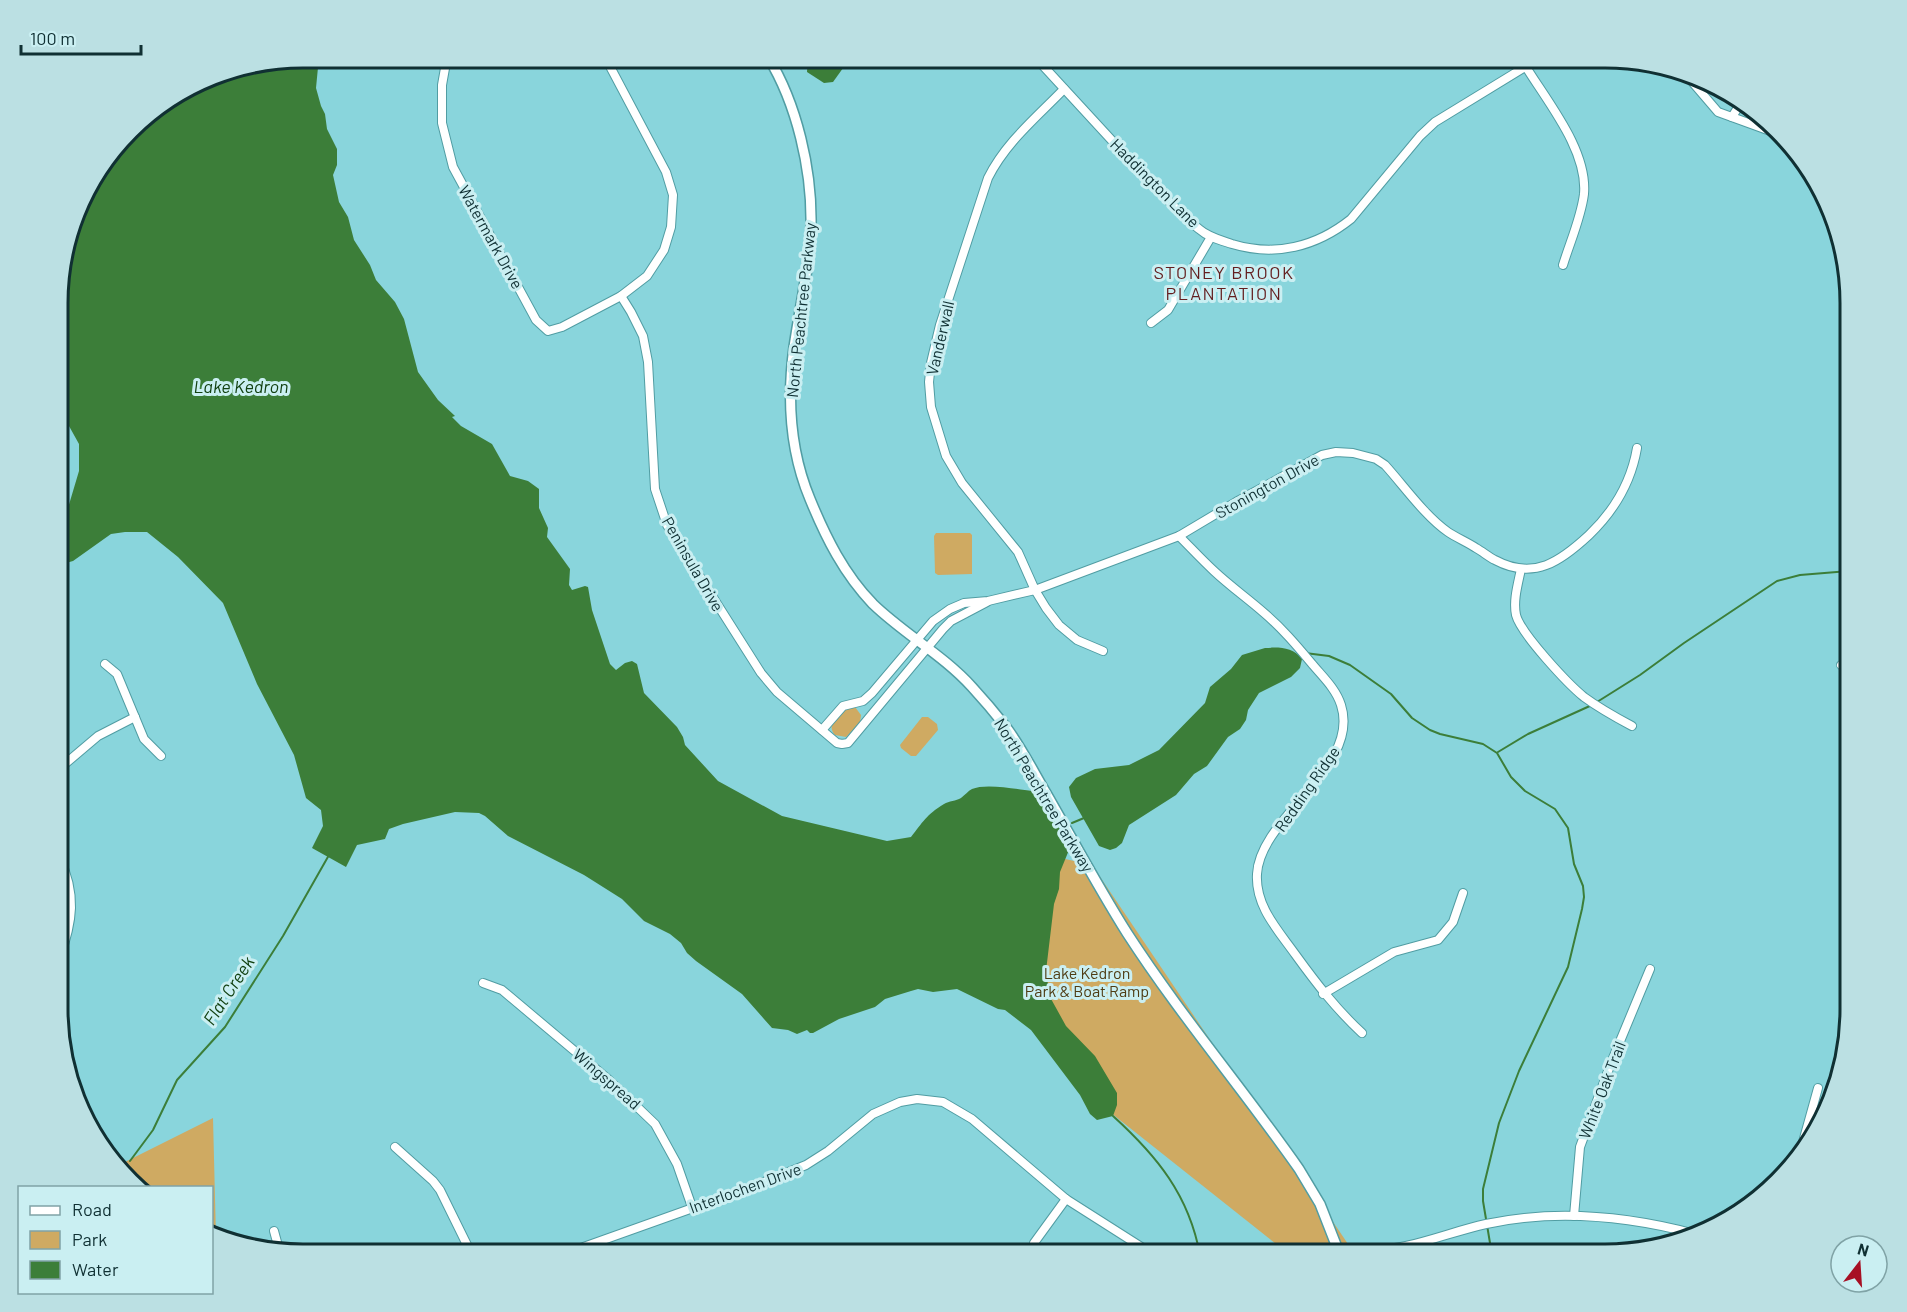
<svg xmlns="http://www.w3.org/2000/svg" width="1907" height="1312" font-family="Barlow,sans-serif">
  <rect width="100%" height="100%" fill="#89d5dc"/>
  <g fill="#cfaa62">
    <path d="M936 533H970L972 535V574L938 575 935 573 934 536Z"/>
    <path d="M855 707 861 715 860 723 846 737 835 735C827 725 835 718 842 709Z"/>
    <path d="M922 717H928L937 724 938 730 916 756H911L901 748 900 745Z"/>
    <path d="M1052 856 1092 865 1350 1247 1290 1255 1101 1105 1023 1016Z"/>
    <path d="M213 1118 216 1238 212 1235V1188L139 1187 119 1165Z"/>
  </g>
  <g fill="#3c7e39">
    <path d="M303 57H319L316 88 321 106 325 114 327 129 337 149V165L333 175 339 202 348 217 354 240 370 265 376 280 395 302 404 319 418 372 438 400 455 416 452 417 461 426 492 444 510 476 528 481 539 489V508L548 528 547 537 570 569 569 585 572 590 585 586 588 587 592 610 610 664 616 670 625 663 632 661 637 664 644 693 677 727 683 737 685 745 718 781 782 816 887 841 911 837C923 822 926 815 944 804 949 801 956 801 961 798 965 795 968 791 972 789 985 783 1017 789 1032 791L1068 837 1069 850 1060 872 1059 889 1054 904 1046 971 1050 997 1066 1026 1095 1056 1117 1093V1105L1113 1116 1097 1120 1090 1114 1080 1095 1031 1030 1005 1010 998 1009 957 989 933 992 918 989 911 991 885 999 875 1007 839 1019 813 1033H810L807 1030 797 1034 788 1030 772 1028 742 994 696 961 687 953 681 943 670 934 644 921 622 899 584 875 508 836 485 816 479 813 455 812 403 824 389 829 385 839 357 845 346 867 312 848 323 826 321 810 306 798 294 755 257 684 223 603 178 557 147 532H125L111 534 73 561 59 565V528L65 518 79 471V444L59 408V271L83 194 141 118 209 76Z"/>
    <path d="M808 57H851L833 82 824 83 807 72Z"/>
    <path d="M1265 648C1279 647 1293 647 1302 659L1300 668 1291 677 1259 693 1248 710 1246 720 1240 729 1228 737 1207 766 1194 774 1176 795 1129 825 1122 843 1116 848 1110 850 1099 846 1071 797 1069 787 1076 778 1095 769 1129 765 1159 750 1205 703 1210 687 1231 669 1242 655Z"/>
  </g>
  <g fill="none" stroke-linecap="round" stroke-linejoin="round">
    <g stroke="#3c7e39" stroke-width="2">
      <path d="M1305 653 1329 656 1350 665 1391 694 1412 718 1430 730 1440 734 1483 744 1497 753 1511 777 1525 791 1555 809 1568 828 1574 864 1583 886 1584 897 1582 909 1568 967 1519 1071 1499 1123 1483 1189V1201L1492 1255"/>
      <path d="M1597 702 1640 675 1684 643 1777 581 1800 575 1849 571"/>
      <path d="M1498 752 1528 734 1592 705"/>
      <path d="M1072 823 1084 818"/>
      <path d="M1113 1116C1157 1156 1189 1195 1200 1255"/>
      <path d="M130 1161 153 1130 177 1080 225 1027 283 936 329 855"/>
    </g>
    <defs>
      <g id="minor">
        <path d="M447 57 442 85V123L453 167 536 320 548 331 562 327 621 296 647 276 664 250 671 227 673 195 666 172 605 57"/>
        <path d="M1035 57C1066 91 1097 124 1128 158 1151 181 1173 209 1199 229 1208 237 1220 240 1232 244 1275 257 1316 247 1351 219L1420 136 1435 122 1525 67"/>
        <path d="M1520 57C1542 96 1588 147 1584 194 1581 218 1570 242 1563 265"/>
        <path d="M1682 70 1718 112 1773 132"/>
        <path d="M1064 89C1036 118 1006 142 988 178L940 325 931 363 929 382 931 407 946 456 962 483 1018 552 1035 590 1046 608 1059 625 1077 640 1103 651"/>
        <path d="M1732 117 1742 101"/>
        <path d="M621 296 631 312 643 336 648 362 655 489 667 525 761 673 777 692 837 743 842 744 848 743 943 629 951 621 987 602"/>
        <path d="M1844 308 1849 290"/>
        <path d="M1151 323 1168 310 1211 237"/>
        <path d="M1179 536C1191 548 1202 560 1214 571 1230 586 1247 598 1263 612 1282 628 1297 646 1313 665 1323 677 1336 689 1341 705 1361 767 1260 817 1257 874 1255 906 1278 930 1295 954 1316 983 1336 1009 1362 1033"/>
        <path d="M1521 569C1518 584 1513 600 1516 615 1521 634 1568 684 1584 697 1599 708 1615 717 1632 726"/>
        <path d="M105 664 117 674 144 739 161 756"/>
        <path d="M1841 665 1849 670"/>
        <path d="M822 730 843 706 863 701 872 693 933 621 950 609 964 603 988 601 1035 590 1179 536 1236 502 1322 455 1336 452 1353 453 1376 459 1385 465C1404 486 1425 516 1448 532 1457 538 1467 542 1476 548 1483 552 1489 557 1495 560 1534 581 1561 561 1589 535 1614 511 1631 483 1637 448"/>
        <path d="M59 769 98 736 135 717"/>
        <path d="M59 857C77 894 73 922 59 959"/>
        <path d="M483 983 502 990 608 1079 655 1124 677 1164 692 1207"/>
        <path d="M1323 994 1394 952 1438 940 1453 922 1463 893"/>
        <path d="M395 1147 433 1181 440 1190 472 1255"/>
        <path d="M1798 1160 1818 1088"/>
        <path d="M1574 1216 1580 1147 1611 1063 1650 969"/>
        <path d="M274 1231 280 1253"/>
        <path d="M1034 1243 1066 1199"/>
        <path d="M561 1255 749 1188 806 1165 828 1151 873 1114 900 1102 917 1099 943 1102 972 1119 1066 1199 1154 1255"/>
        <path d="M1352 1255C1369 1251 1388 1250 1406 1246 1433 1240 1459 1230 1486 1224 1556 1209 1627 1216 1695 1234"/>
      </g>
      <path id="tertiary" d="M768 57C797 104 812 170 811 225 810 265 800 306 794 347 787 398 790 451 810 499 826 538 844 574 873 604 904 634 943 655 972 687 984 700 995 713 1006 727 1021 747 1033 771 1046 793 1073 840 1098 887 1127 933 1180 1015 1243 1089 1299 1169L1320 1204 1340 1255"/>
    </defs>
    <use href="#minor" stroke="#519da3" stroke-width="10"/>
    <use href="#tertiary" stroke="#519da3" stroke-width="12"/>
    <use href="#minor" stroke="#fff" stroke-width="8"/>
    <use href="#tertiary" stroke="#fff" stroke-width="9"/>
  </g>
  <g text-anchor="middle" stroke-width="6" stroke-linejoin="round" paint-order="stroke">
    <g font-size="16" fill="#103033" stroke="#caeff2">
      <text transform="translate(1155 183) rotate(45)" y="6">Haddington Lane</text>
      <text transform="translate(491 237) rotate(61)" y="6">Watermark Drive</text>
      <text transform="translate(801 310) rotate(-84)" y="6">North Peachtree Parkway</text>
      <text transform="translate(940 338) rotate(-77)" y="6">Vanderwall</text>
      <text transform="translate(1267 486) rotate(-29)" y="6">Stonington Drive</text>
      <text transform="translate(693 564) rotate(60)" y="6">Peninsula Drive</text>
      <text transform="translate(1307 789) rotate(-55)" y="6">Redding Ridge</text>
      <text transform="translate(1044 795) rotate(59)" y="6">North Peachtree Parkway</text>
      <text transform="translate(607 1079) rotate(41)" y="6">Wingspread</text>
      <text transform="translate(1602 1090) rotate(-69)" y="6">White Oak Trail</text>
      <text transform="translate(745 1188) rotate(-20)" y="6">Interlochen Drive</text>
    </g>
    <g font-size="16" fill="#4f3c14" stroke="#caeff2">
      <text x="1087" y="979">Lake Kedron<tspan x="1087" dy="18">Park &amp; Boat Ramp</tspan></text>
    </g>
    <g font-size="18" letter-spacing="1.5" fill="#631e1f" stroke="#caeff2">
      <text x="1224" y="279">STONEY BROOK<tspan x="1224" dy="21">PLANTATION</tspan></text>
    </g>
    <g font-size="18" font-style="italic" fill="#124111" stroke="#caeff2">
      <text x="241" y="393">Lake Kedron</text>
      <text transform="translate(229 991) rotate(-57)" y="6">Flat Creek</text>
    </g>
  </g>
  <path d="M0 0H1907V1312H0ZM303 68H1605A235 235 0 0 1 1840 303V1009A235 235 0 0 1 1605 1244H303A235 235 0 0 1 68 1009V303A235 235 0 0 1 303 68Z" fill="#bbe0e3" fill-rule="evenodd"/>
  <path fill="none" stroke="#103033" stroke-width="3" d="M303 68H1605A235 235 0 0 1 1840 303V1009A235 235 0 0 1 1605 1244H303A235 235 0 0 1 68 1009V303A235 235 0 0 1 303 68Z"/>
  <rect x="18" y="1186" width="195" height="108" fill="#caeff2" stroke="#80a3a6" stroke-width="1.5"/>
  <rect x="30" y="1206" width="30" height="9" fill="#ffffff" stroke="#80a3a6" stroke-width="1.5"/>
  <text x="72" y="1216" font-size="18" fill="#103033">Road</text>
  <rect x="30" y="1231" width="30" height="18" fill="#cfaa62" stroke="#80a3a6" stroke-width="1.5"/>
  <text x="72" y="1246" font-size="18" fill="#103033">Park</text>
  <rect x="30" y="1261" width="30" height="18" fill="#3c7e39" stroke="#80a3a6" stroke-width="1.5"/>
  <text x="72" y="1276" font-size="18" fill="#103033">Water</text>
  <g transform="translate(1859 1264) rotate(17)"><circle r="28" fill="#caeff2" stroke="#80a3a6" stroke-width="1.5"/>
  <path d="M0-4.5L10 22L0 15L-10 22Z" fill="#a71024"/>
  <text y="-9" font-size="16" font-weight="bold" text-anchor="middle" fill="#103033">N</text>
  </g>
  <path d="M21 45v9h120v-9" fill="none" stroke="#103033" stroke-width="3"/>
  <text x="30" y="45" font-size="18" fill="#103033" stroke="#caeff2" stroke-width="4.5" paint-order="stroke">100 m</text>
</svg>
